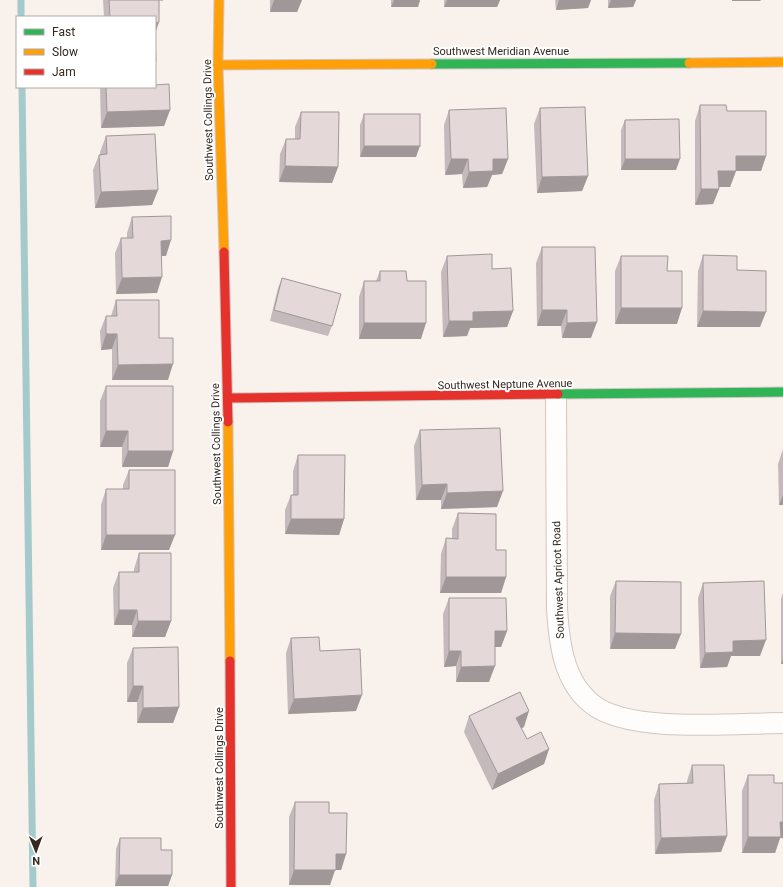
<svg xmlns="http://www.w3.org/2000/svg" width="783" height="887" font-family="Roboto,sans-serif">
  <rect width="100%" height="100%" fill="#f9f1ec"/>
  <g fill="none" stroke-linecap="round" stroke-linejoin="round">
    <g stroke="#a4cacc" stroke-width="7">
      <path d="M21 0V17"/>
      <path d="M22 87 33 887"/>
    </g>
    <defs>
      <path id="street" d="M556 395 557 608C559 642 563 681 592 704 629 734 736 723 783 723"/>
      <g id="fast">
        <path d="M432 64 689 63"/>
        <path d="M558 394 783 392"/>
      </g>
      <g id="slow">
        <path d="M219 0 218 65 224 252"/>
        <path d="M689 63 783 62"/>
        <path d="M218 65 432 64"/>
        <path d="M228 422 230 661"/>
      </g>
      <g id="jam">
        <path d="M224 252 228 422"/>
        <path d="M228 398 558 394"/>
        <path d="M230 661 231 887"/>
      </g>
    </defs>
    <use href="#street" stroke="#d1c7c1" stroke-width="22"/>
    <use href="#fast" stroke="#d1c7c1" stroke-width="11"/>
    <use href="#slow" stroke="#d1c7c1" stroke-width="11"/>
    <use href="#jam" stroke="#d1c7c1" stroke-width="11"/>
    <use href="#street" stroke="#fefdfc" stroke-width="20"/>
    <use href="#fast" stroke="#30b455" stroke-width="9"/>
    <use href="#slow" stroke="#ff9f0a" stroke-width="9"/>
    <use href="#jam" stroke="#e5322d" stroke-width="9"/>
  </g>
  <g fill="#c5babb">
    <path d="M103 0H163V1H159L155 17H104Z"/>
    <path d="M270 0H302L297 12H270Z"/>
    <path d="M391 0H420L418 7H391Z"/>
    <path d="M444 0H500L497 7H444Z"/>
    <path d="M555 0H591L588 8 556 10Z"/>
    <path d="M608 0H636L633 7 608 8Z"/>
    <path d="M100 87H155L170 110 164 126 101 128Z"/>
    <path d="M700 105 727 111 766 156 761 171H736L730 187H718L719 189 713 204 695 205V121Z"/>
    <path d="M540 108 588 176 582 191 537 193 534 124Z"/>
    <path d="M449 110 508 159 502 174 492 175 487 187 463 188 462 174 445 175 444 125Z"/>
    <path d="M301 112 338 167 332 183 279 182 280 154 286 139H295V127Z"/>
    <path d="M364 114 416 157H360V125Z"/>
    <path d="M625 120 676 170H621V130Z"/>
    <path d="M106 136 158 190 152 205 95 208 93 170 99 155H100V152Z"/>
    <path d="M132 217 166 256H162L157 293 116 294 115 253 121 238H127V233Z"/>
    <path d="M542 247 591 338H562L561 326H537L536 263Z"/>
    <path d="M703 255 760 327H697L698 271Z"/>
    <path d="M447 256 492 269 513 311 507 327 470 328 467 336 443 337 441 272Z"/>
    <path d="M621 256 677 324H615V271Z"/>
    <path d="M380 271 407 281 421 339H359V297L364 281H376Z"/>
    <path d="M282 278 332 326 328 336 270 321 278 288Z"/>
    <path d="M116 300 159 338 168 380H112V349L101 350 100 331 106 316H111Z"/>
    <path d="M106 386 173 451 168 467H122V447H100V401Z"/>
    <path d="M420 430 497 507 441 509V500H416L414 446Z"/>
    <path d="M783 449V505H779L778 464Z"/>
    <path d="M298 455 344 519 339 535 285 534V510L291 495H293V471Z"/>
    <path d="M129 470 169 550H101V505L106 489H123V485Z"/>
    <path d="M458 513 496 550 506 577 501 593H440L441 554 446 538 452 539V529Z"/>
    <path d="M139 553 171 621 165 637H132V625H114L113 588 119 572H134V569Z"/>
    <path d="M616 581 675 649H610V596Z"/>
    <path d="M703 583 760 656H731L727 667 700 668 698 598Z"/>
    <path d="M783 593V664H781V599Z"/>
    <path d="M449 598 507 631 501 647H495L489 682H456V666L444 667 443 614Z"/>
    <path d="M291 638 356 711 288 714 286 653Z"/>
    <path d="M133 648 179 707 173 723H137V702H127V663Z"/>
    <path d="M469 716 524 727 521 728 527 739 549 749 544 764 492 790 464 732Z"/>
    <path d="M692 765 727 836 721 852 655 854 654 800 659 784 687 783V781Z"/>
    <path d="M748 775 774 783 780 838 775 853H742V791Z"/>
    <path d="M295 802 329 813 346 854 341 870H335L330 885H289V817Z"/>
    <path d="M120 838 161 850 172 875 168 886H115L116 849Z"/>
  </g>
  <g fill="#a09798">
    <path d="M274 0H302L297 12H270Z"/>
    <path d="M394 0H420L418 7H391Z"/>
    <path d="M447 0H500L497 7H444Z"/>
    <path d="M559 0H591L588 8 556 10Z"/>
    <path d="M611 0H636L633 7 608 8Z"/>
    <path d="M732 0H761L760 1H732Z"/>
    <path d="M159 22 155 34V23Z"/>
    <path d="M170 110 164 126 101 128 107 112Z"/>
    <path d="M364 146H420L416 157H360Z"/>
    <path d="M736 156H766L761 171H736L730 187H713L718 171Z"/>
    <path d="M451 159H468L462 174 445 175Z"/>
    <path d="M493 159H508L502 174 492 175 487 187 463 188 469 172Z"/>
    <path d="M625 159H680L676 170H621Z"/>
    <path d="M285 166 338 167 332 183 279 182Z"/>
    <path d="M588 176 582 191 537 193 542 177Z"/>
    <path d="M701 189H719L713 204 695 205Z"/>
    <path d="M158 190 152 205 95 208 101 192Z"/>
    <path d="M171 240 166 256H156L161 241Z"/>
    <path d="M162 277 157 293 116 294 122 278Z"/>
    <path d="M621 308H682L677 324H615Z"/>
    <path d="M542 310H567L561 326H537Z"/>
    <path d="M513 311 507 327 470 328 467 336 443 337 449 321 473 312Z"/>
    <path d="M703 311 766 312 760 327H697Z"/>
    <path d="M597 322 591 338H562L567 323Z"/>
    <path d="M364 323H426L421 339H359Z"/>
    <path d="M106 334H117L112 349 101 350Z"/>
    <path d="M173 364 168 380H112L118 365Z"/>
    <path d="M106 431H128L122 447H100Z"/>
    <path d="M128 451H173L168 467H122Z"/>
    <path d="M447 484 441 500H416L422 485Z"/>
    <path d="M503 491 497 507 441 509 447 493Z"/>
    <path d="M783 495V505H779Z"/>
    <path d="M291 519H344L339 535 285 534Z"/>
    <path d="M106 535H175L169 550H101Z"/>
    <path d="M446 577H506L501 593H440Z"/>
    <path d="M119 610H137L132 625H114Z"/>
    <path d="M138 621H171L165 637H132Z"/>
    <path d="M495 631H507L501 647H489Z"/>
    <path d="M615 633 681 634 675 649H610Z"/>
    <path d="M766 640 760 656H731L727 667 700 668 705 653 733 641Z"/>
    <path d="M449 651H461L456 666 444 667Z"/>
    <path d="M783 659V664H781Z"/>
    <path d="M495 666 489 682H456L461 667Z"/>
    <path d="M133 686H143L137 702H127Z"/>
    <path d="M362 695 356 711 288 714 294 699Z"/>
    <path d="M179 707 173 723H137L143 708Z"/>
    <path d="M529 711 524 727 510 733 516 718Z"/>
    <path d="M549 749 544 764 492 790 498 774Z"/>
    <path d="M780 822H783V838H780L775 853H742L748 837Z"/>
    <path d="M727 836 721 852 655 854 661 838Z"/>
    <path d="M336 854H346L341 870H335L330 885H289L294 870Z"/>
    <path d="M119 875H172L168 886H115Z"/>
  </g>
  <g fill="#e5d8d9" stroke="#a09798">
    <path d="M109 0H159V22L155 23V17H110Z"/>
    <path d="M155 43 156 61H155Z"/>
    <path d="M169 84 170 110 107 112 106 87H155V85Z"/>
    <path d="M700 105H726L727 111H766V156H736V171H718L719 189H701Z"/>
    <path d="M585 107 588 176 542 177 540 108Z"/>
    <path d="M506 108 508 159H493V171L469 172 468 159H451L449 110Z"/>
    <path d="M301 112H339L338 167 285 166 286 139H300Z"/>
    <rect x="364" y="114" width="56" height="32"/>
    <path d="M679 119 680 159H625V120Z"/>
    <path d="M155 134 158 190 101 192 99 155 107 154 106 136Z"/>
    <path d="M171 216V240L161 241 162 277 122 278 121 238H133L132 217Z"/>
    <path d="M542 247H595L597 322 567 323V310H542Z"/>
    <path d="M492 254V269L511 268 513 311 473 312V321H449L447 256Z"/>
    <path d="M703 255 737 256V270L766 271V312L703 311Z"/>
    <path d="M621 256H668L667 271H682V308H621Z"/>
    <path d="M380 271H406L407 281H426V323H364V281H380Z"/>
    <path d="M282 278 341 294 332 326 274 310Z"/>
    <path d="M116 300H159V338H173V364L118 365 117 334H106V316H117Z"/>
    <path d="M106 386H173V451H128V431H106Z"/>
    <path d="M500 428 503 491 447 493V484L422 485 420 430Z"/>
    <path d="M298 455H345L344 519H291V495H298Z"/>
    <path d="M129 470H175V535H106V489H129Z"/>
    <path d="M458 513 496 514V550H506V577H446V538L458 539Z"/>
    <path d="M139 553H171V621H138L137 610H119V572H139Z"/>
    <path d="M616 581 681 582V634L615 633Z"/>
    <path d="M764 581 766 640 733 641V652L705 653 703 583Z"/>
    <path d="M449 598H506L507 631H495V666L461 667V651H449Z"/>
    <path d="M319 637 320 651 360 649 362 695 294 699 291 638Z"/>
    <path d="M178 647 179 707 143 708V686H133V648Z"/>
    <path d="M520 692 529 711 516 718 527 739 541 732 549 749 498 774 469 716Z"/>
    <path d="M692 765H724L727 836 661 838 659 784 693 783Z"/>
    <path d="M748 775H774V783H783V822H780L781 837H748Z"/>
    <path d="M295 802H329V813H347L346 854H336V870H294Z"/>
    <path d="M120 838H161V850H172V875H119Z"/>
  </g>
  <g text-anchor="middle" stroke-width="4" stroke-linejoin="round" paint-order="stroke">
    <g font-size="11" fill="#34281f" stroke="#fff">
      <text x="501" y="55">Southwest Meridian Avenue</text>
      <text transform="translate(208 120) rotate(-91)" y="4">Southwest Collings Drive</text>
      <text transform="translate(505 384) rotate(-1)" y="4">Southwest Neptune Avenue</text>
      <text transform="translate(216 444) rotate(-91)" y="4">Southwest Collings Drive</text>
      <text transform="translate(558 580) rotate(-92)" y="4">Southwest Apricot Road</text>
      <text transform="translate(219 768) rotate(-90)" y="4">Southwest Collings Drive</text>
    </g>
  </g>
  <rect x="16" y="16" width="140" height="72" fill="#ffffff" stroke="#aea9a5"/>
  <rect x="24" y="29" width="20" height="6" fill="#30b455" stroke="#aea9a5"/>
  <text x="52" y="36" font-size="12" fill="#34281f">Fast</text>
  <rect x="24" y="49" width="20" height="6" fill="#ff9f0a" stroke="#aea9a5"/>
  <text x="52" y="56" font-size="12" fill="#34281f">Slow</text>
  <rect x="24" y="69" width="20" height="6" fill="#e5322d" stroke="#aea9a5"/>
  <text x="52" y="76" font-size="12" fill="#34281f">Jam</text>
  <g transform="translate(36 851) rotate(179)" stroke="#ffffff" stroke-width="3" paint-order="stroke">
  <path d="M0-3L7 15L0 10L-7 15Z" fill="#34281f"/>
  <text y="-6" font-size="11" font-weight="bold" text-anchor="middle" fill="#34281f">N</text>
  </g>
</svg>
